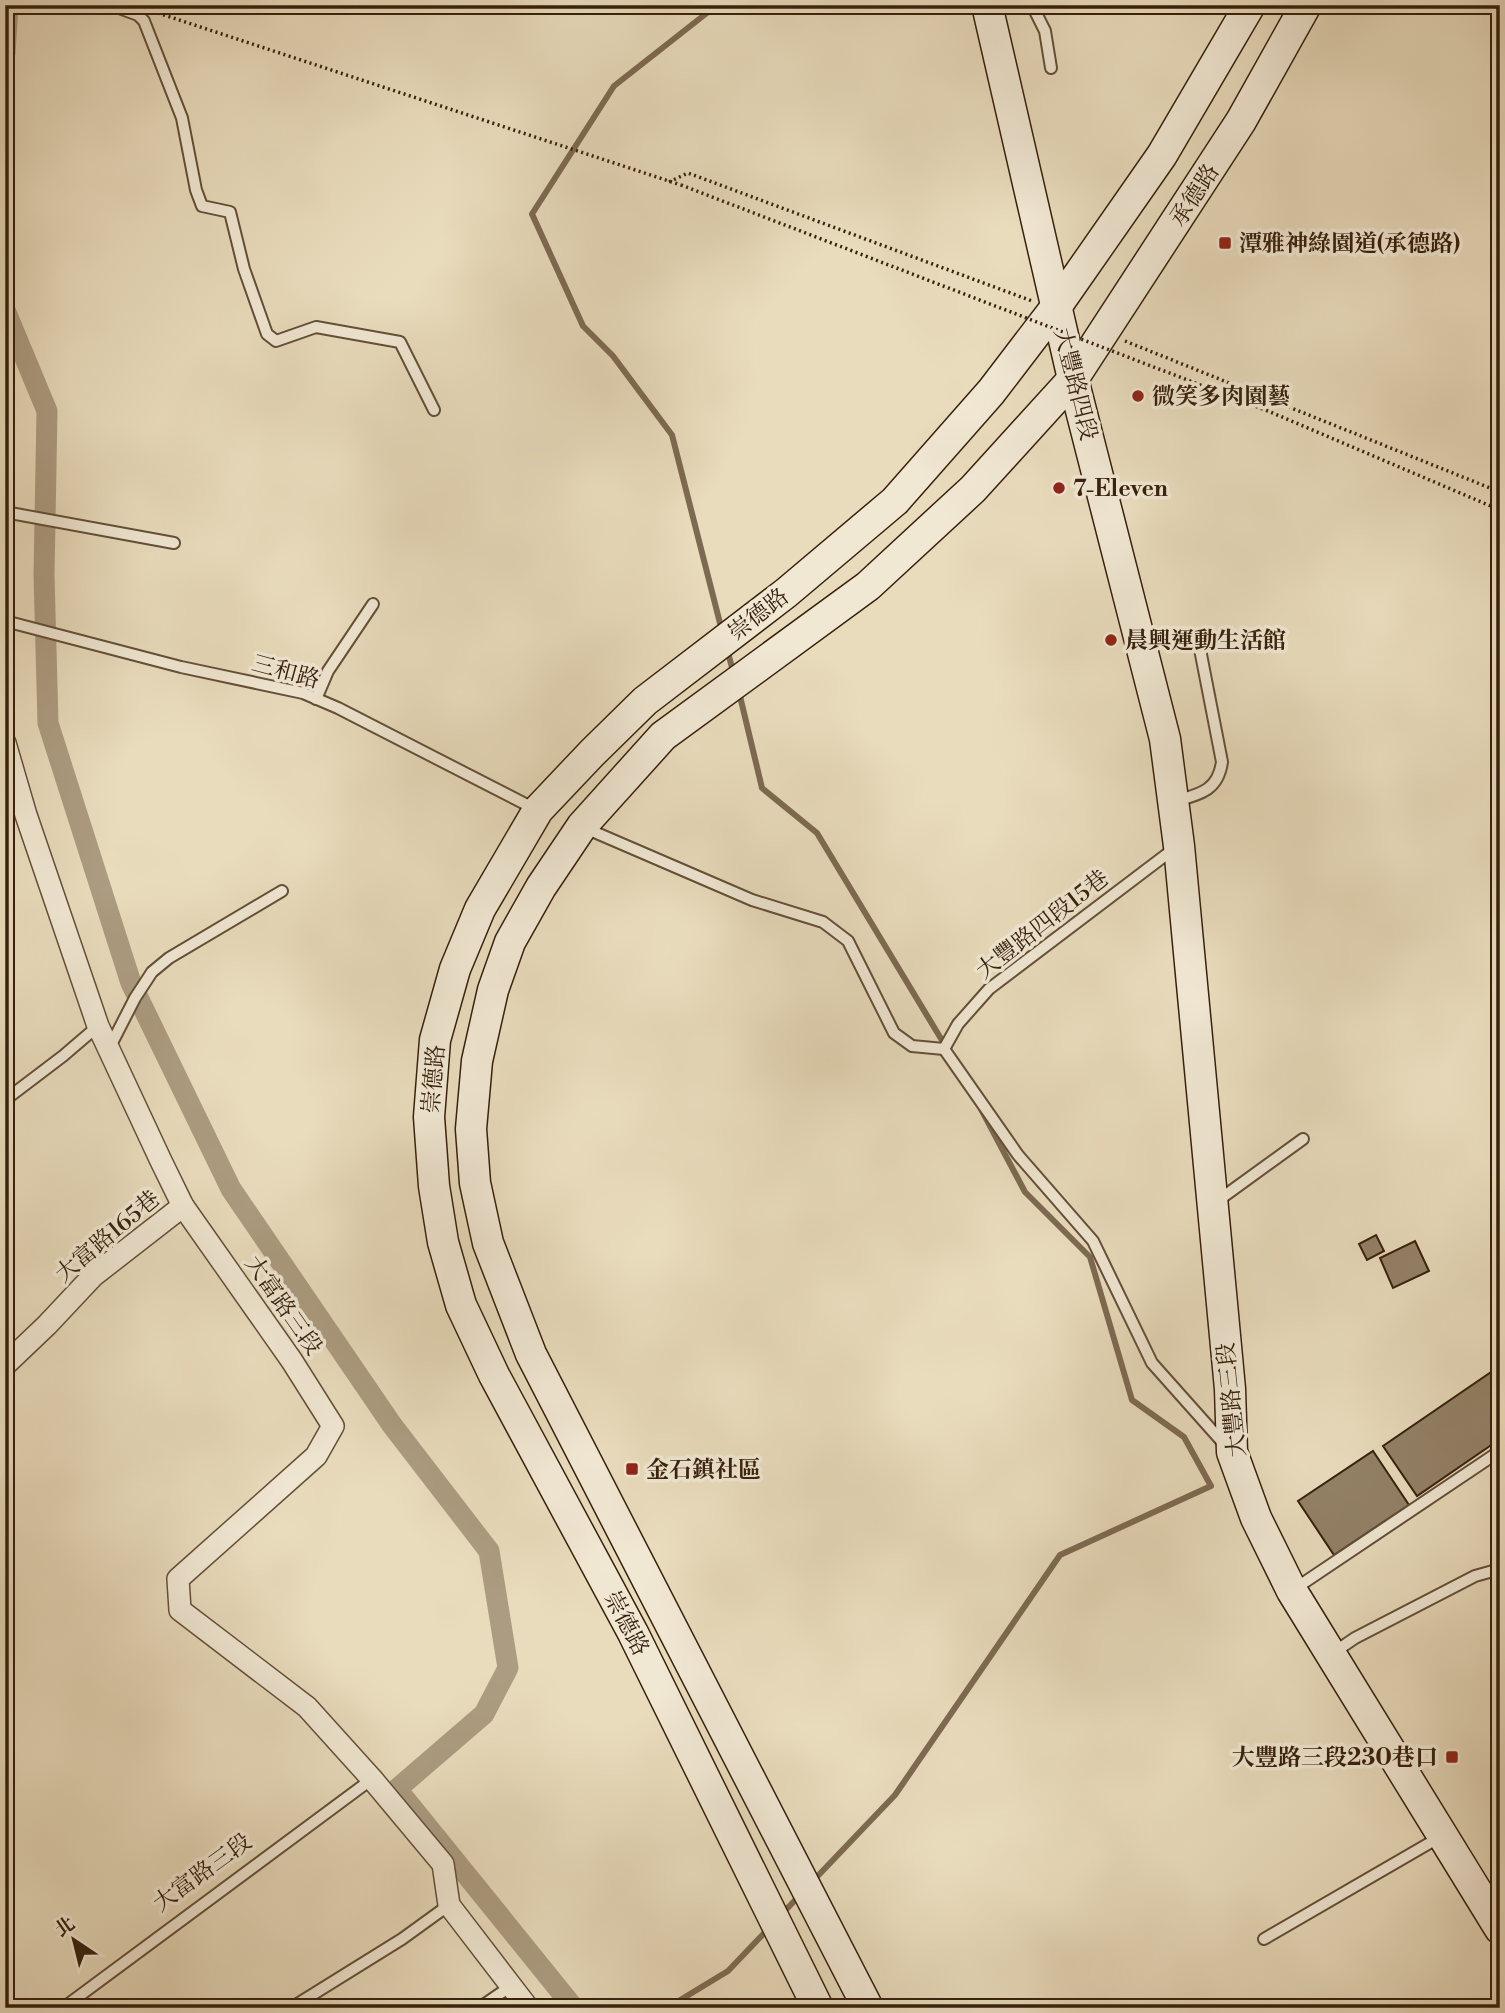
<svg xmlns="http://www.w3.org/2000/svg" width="1505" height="2013" font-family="'Libre Bodoni','Noto Serif TC',serif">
  <rect width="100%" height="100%" fill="#e9dcbd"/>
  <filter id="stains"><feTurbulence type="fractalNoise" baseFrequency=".00286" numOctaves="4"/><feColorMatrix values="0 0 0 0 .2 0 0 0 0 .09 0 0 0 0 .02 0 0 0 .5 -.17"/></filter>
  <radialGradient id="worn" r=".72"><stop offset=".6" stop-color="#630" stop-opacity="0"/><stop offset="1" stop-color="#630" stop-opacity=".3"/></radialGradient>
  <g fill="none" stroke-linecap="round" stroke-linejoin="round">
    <g stroke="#7d6a52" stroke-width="6">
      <path d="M717 5 614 86 532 214 583 326 613 356 672 435 722 631"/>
      <path d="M727 649 734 675"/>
      <path d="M739 692 762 788 817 833 946 1047"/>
      <path d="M812 1882 895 1795 1060 1555 1211 1486 1184 1437 1132 1400 1090 1257 1025 1192 981 1109"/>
      <path d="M781 1915 800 1895"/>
      <path d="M667 2008 728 1971 769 1928"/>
    </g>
    <g stroke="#ac9c81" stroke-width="21">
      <path d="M5 53 8 5"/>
      <path d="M5 310 47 411 44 575 48 723 131 983 231 1189 392 1425 489 1551 508 1668 484 1714 397 1789 574 2008"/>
    </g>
  </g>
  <g fill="#938268" stroke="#36200c" stroke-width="2">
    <path d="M1376 1235 1384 1251 1367 1260 1359 1244Z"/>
    <path d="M1415 1241 1429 1271 1393 1288 1380 1258Z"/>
    <path d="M1500 1366V1439L1417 1496 1383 1446Z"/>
    <path d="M1373 1451 1409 1505 1334 1555 1298 1501Z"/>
  </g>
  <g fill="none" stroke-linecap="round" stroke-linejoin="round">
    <defs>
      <g id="lane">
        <path d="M111 5 138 15 144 21 182 118 196 190 202 206 230 212 244 269 267 334 276 341 316 327 400 342 434 410"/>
        <path d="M1032 5 1045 31 1051 68"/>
        <path d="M5 512 174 543"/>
        <path d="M5 621 181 667 303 693 338 708 535 809"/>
        <path d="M316 699 328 671 373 604"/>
        <path d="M1176 801C1201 794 1218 790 1222 762L1198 639"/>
        <path d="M585 828 752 900 823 922 848 941 894 1033 912 1046 944 1049"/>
        <path d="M108 1047 114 1039 135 998 152 972 169 958 282 891"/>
        <path d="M944 1049 1018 1155 1093 1241 1152 1363 1225 1445"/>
        <path d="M944 1049 958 1024 989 989 1175 848"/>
        <path d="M5 1100 63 1056 98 1026"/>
        <path d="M1216 1202 1303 1139"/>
        <path d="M1293 1590 1500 1451"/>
        <path d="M1333 1653 1355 1638 1475 1576 1500 1569"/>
        <path d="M1264 1939 1440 1837"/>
        <path d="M63 2008 372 1779"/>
        <path d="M291 2008 402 1939 449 1905"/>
        <path d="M479 2008 511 1986"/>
      </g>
      <g id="street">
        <path d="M5 743 26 815 98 1026 161 1161 183 1206 292 1361 333 1426 316 1456 178 1579 180 1610 307 1707 372 1779 443 1864 449 1905 528 2008"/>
        <path d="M5 1365 47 1325 93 1276 183 1206"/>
      </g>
      <g id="secondary">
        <path d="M987 5 1073 379 1165 739 1179 846 1230 1389 1232 1452 1256 1518 1292 1591 1500 1929"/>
        <path d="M818 2008 633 1633 494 1375 461 1305 443 1242 434 1186 429 1117 435 1040 455 969 480 909 538 810 592 753 645 701 786 593 895 501 991 392 1056 307 1162 155 1250 5"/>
        <path d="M868 2008 531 1354 488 1243 475 1183 471 1129 477 1061 493 990 510 942 541 887 582 826 663 736 868 586 973 489 1073 379 1241 121 1306 5"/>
      </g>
    </defs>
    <use href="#lane" stroke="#634f38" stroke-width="14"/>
    <use href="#street" stroke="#634f38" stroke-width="24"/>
    <use href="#secondary" stroke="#36200c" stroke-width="33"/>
    <g stroke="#36200c" stroke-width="3.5" stroke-dasharray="2 3.5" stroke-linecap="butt">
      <path d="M158 13 681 185"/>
      <path d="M669 182 688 173 1032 301"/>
      <path d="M1125 341 1500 492"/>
    </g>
    <use href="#lane" stroke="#f1e8d4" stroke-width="10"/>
    <use href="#street" stroke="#f1e8d4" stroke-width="21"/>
    <use href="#secondary" stroke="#f1e8d4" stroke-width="30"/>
    <path stroke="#36200c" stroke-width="3.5" stroke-dasharray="2 3.5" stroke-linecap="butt" d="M681 185 1268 411 1500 510"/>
  </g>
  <g fill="#8f2418" stroke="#f1e8d4" stroke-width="2.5">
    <rect x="1218" y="236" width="14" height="14" rx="3.5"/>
    <circle cx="1138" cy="396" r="7"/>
    <circle cx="1059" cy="488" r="7"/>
    <circle cx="1111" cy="640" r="7"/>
    <rect x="625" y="1462" width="14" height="14" rx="3.5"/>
    <rect x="1445" y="1750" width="14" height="14" rx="3.5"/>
  </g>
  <g text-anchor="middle" stroke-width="7" stroke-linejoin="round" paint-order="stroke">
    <g font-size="23" fill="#36200c" stroke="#f1e8d4">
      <text transform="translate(1194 195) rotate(-57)" y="8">承德路</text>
      <text transform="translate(1076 384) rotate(76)" y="8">大豐路四段</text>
      <text transform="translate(758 614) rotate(-38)" y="8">崇德路</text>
      <text transform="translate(286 671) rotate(15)" y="8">三和路</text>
      <text transform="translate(1042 924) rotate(-38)" y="8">大豐路四段15巷</text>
      <text transform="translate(433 1079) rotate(-85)" y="8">崇德路</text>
      <text transform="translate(107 1236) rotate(-40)" y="8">大富路165巷</text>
      <text transform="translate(284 1305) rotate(55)" y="8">大富路三段</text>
      <text transform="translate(1231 1400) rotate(-96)" y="8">大豐路三段</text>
      <text transform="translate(627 1623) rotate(62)" y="8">崇德路</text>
      <text transform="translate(202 1872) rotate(-36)" y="8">大富路三段</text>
    </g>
    <g font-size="23" font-weight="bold" fill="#36200c" stroke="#f1e8d4" text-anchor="start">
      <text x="1239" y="251">潭雅神綠園道(承德路)</text>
      <text x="1152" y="404">微笑多肉園藝</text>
      <text x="1073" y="496">7-Eleven</text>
      <text x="1125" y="648">晨興運動生活館</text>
      <text x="646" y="1477">金石鎮社區</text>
      <text x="1438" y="1765" text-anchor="end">大豐路三段230巷口</text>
    </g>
  </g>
  <rect width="1505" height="2013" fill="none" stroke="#e9dcbd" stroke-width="28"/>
  <rect x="7" y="7" width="1491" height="1999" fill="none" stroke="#36200c" stroke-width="3.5"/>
  <rect x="14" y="14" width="1477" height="1985" fill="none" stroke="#36200c" stroke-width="2"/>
  <g transform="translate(74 1940) rotate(325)" stroke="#f1e8d4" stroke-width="5" paint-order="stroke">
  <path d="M0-5L12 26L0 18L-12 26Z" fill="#36200c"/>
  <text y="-10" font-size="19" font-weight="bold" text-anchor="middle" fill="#36200c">北</text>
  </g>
  <rect width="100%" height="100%" filter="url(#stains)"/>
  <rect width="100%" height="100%" fill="url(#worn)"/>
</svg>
